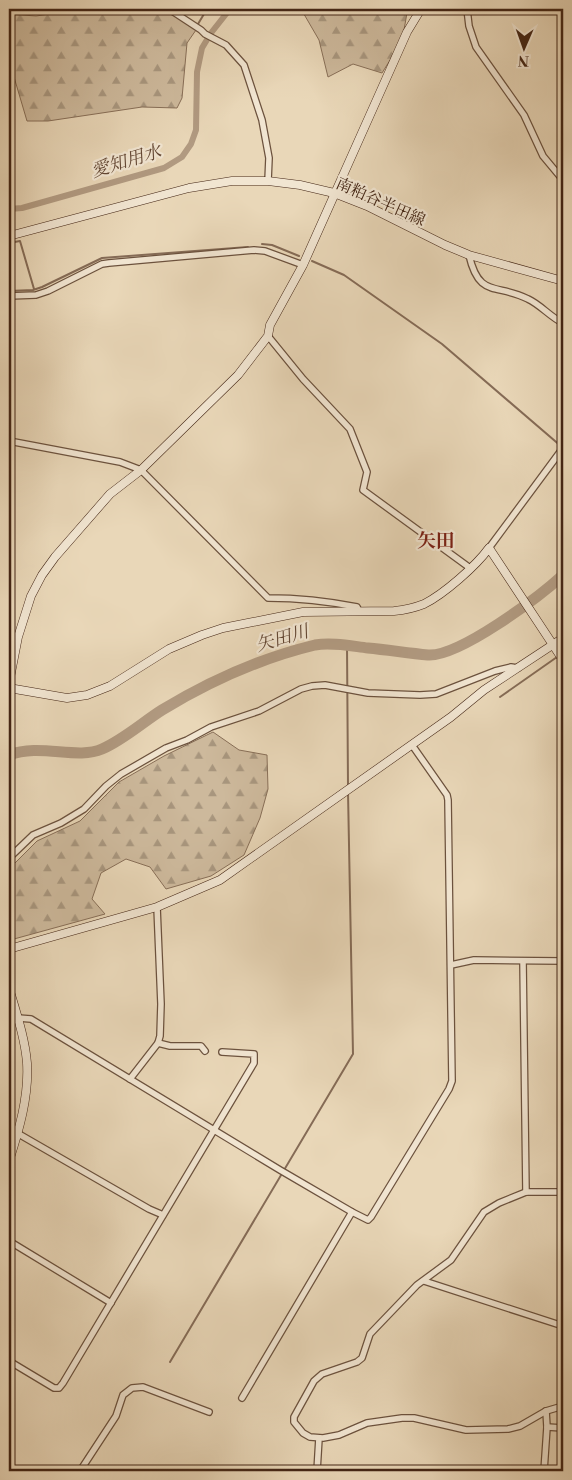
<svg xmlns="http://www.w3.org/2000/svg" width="572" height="1480" font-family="'Libre Bodoni','Noto Serif JP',serif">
  <defs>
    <pattern id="forest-firs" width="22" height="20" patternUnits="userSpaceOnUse" patternTransform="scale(1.25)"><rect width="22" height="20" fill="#cdb99c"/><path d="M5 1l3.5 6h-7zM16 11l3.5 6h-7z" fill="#a8967e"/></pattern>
  </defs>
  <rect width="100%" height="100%" fill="#e9d7b8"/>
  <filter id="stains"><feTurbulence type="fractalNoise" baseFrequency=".004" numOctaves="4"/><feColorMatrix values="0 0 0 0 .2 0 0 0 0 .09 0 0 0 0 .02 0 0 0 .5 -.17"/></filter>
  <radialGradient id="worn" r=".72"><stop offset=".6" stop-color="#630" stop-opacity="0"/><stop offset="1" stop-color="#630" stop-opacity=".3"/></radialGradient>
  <g fill="url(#forest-firs)" stroke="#886f58">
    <path d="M58 9H164L196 30 187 43 182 98 177 108 142 107 48 121H27L14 77 9 72V14L36 16 57 13Z"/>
    <path d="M301 9H411L407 13 402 41 382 73 353 64 328 77 319 40Z"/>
    <path d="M213 732 239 750 267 755 268 789 260 818 244 855 211 876 166 889 150 867 126 859 101 873 92 899 105 914 14 939 9 937V869L37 841 80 821 119 782 164 756Z"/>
  </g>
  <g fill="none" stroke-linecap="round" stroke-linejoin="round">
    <g stroke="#856b56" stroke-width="2">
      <path d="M198 24 207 9"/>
      <path d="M9 243 20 241 34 289"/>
      <path d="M262 244 272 245 299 256"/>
      <path d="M312 261 344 275 442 344 562 447"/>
      <path d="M9 291 33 290 42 287 102 258 248 247"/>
      <path d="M347 645 348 785"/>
      <path d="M500 697 557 657"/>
      <path d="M170 1362 353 1054 348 792"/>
    </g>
    <path stroke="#b19a81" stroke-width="6" d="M9 209 22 208 164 168 182 157 191 144 196 130 197 72 202 48 211 33 230 9"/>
    <path stroke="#b19a81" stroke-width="11" d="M9 755C40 743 77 760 102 749 123 740 143 722 162 710 210 681 261 658 315 645 332 642 351 646 368 648 388 650 408 653 428 655 459 657 539 597 563 575"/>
    <defs>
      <g id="street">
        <path d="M169 9 201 30 205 34 226 45 244 65 262 120 269 158 268 181"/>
        <path d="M467 9 469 26 476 47 524 115 543 156 563 180"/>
        <path d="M469 255C479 299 497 283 528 299 541 305 550 317 563 323"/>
        <path d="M9 296 36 295 48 291 102 264 109 263 254 250 265 251 303 265"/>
        <path d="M268 336 303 379 350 429 367 472 363 490 470 568"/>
        <path d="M9 441 120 462 141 470 268 598C299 598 327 601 357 607L359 611"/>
        <path d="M489 548 563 448"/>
        <path d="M9 858 33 835 61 823 84 809 106 786 121 774 166 748 187 740 211 727 259 711 301 689 312 686 325 685 368 693 420 695 436 694 495 671 511 667 518 668"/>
        <path d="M523 961 526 1192"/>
        <path d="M451 965 474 960 563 961"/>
        <path d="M18 1018 31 1019 280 1170 352 1212 368 1220 371 1217 449 1089 452 1081 448 800 447 795 412 745"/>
        <path d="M158 1043 170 1046H201L205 1051"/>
        <path d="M130 1079 158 1043 160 1036 161 1004 157 907"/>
        <path d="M17 1133 149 1209 163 1215"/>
        <path d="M563 1192H526L499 1203 484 1212 451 1260 417 1285 370 1334 362 1358 357 1362 322 1374 314 1381 294 1417V1422L303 1433 310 1437 323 1438 339 1435 367 1423 402 1418H414L466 1430 508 1429 520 1426 546 1411 563 1406"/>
        <path d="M9 1241 111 1303"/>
        <path d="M424 1281 563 1326"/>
        <path d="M9 1361 54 1388H59L63 1383 254 1063V1054L222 1052"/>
        <path d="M242 1398 352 1212"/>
        <path d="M547 1427 563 1428"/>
        <path d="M80 1471 116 1416 123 1395 132 1388 143 1387 209 1412"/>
        <path d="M317 1471 319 1438"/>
        <path d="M544 1471 547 1427 546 1411"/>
      </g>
      <g id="secondary">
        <path d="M9 236 189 188 232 181H268L300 185 334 193 367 206 445 245 469 255 563 281"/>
        <path d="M9 683 18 637 31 596 42 575 55 557 110 494 141 470 238 375 268 336 270 325 303 265 407 32 421 9"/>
        <path d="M9 688 67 698 87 695 110 686 169 649 202 635 223 628 303 612 394 611C404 610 414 608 424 604 444 594 476 566 489 548L563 660"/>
        <path d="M9 949 157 907 220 880 451 717 484 690 563 638"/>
        <path d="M9 988C16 1012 25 1038 27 1063 29 1097 19 1130 9 1161"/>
      </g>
    </defs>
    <use href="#street" stroke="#6c523e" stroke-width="8"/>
    <use href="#secondary" stroke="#432515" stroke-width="9"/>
    <use href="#street" stroke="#f1e5d1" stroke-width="5.5"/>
    <use href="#secondary" stroke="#f1e5d1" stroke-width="8"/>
  </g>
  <g text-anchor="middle" stroke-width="4.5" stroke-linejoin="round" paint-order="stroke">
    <g font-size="16" fill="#432515" stroke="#f1e5d1">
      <text transform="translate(381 201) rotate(24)" y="6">南粕谷半田線</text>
    </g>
    <g font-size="18" font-style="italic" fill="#644835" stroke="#f1e5d1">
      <text transform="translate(126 161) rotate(-17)" y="6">愛知用水</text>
      <text transform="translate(282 638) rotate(-16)" y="6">矢田川</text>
    </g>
    <g font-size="19" font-weight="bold" fill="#7a1f14" stroke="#f1e5d1">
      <text x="436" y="547">矢田</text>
    </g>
  </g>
  <rect width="572" height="1480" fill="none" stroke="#e9d7b8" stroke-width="30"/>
  <rect x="10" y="10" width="552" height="1460" fill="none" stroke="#432515" stroke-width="2.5"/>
  <rect x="15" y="15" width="542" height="1450" fill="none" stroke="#432515"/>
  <g transform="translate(524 48) rotate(182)" stroke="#f1e5d1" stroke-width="4" paint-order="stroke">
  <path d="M0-4L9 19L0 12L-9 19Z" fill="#432515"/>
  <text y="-8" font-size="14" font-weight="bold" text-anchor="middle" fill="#432515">N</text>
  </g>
  <rect width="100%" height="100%" filter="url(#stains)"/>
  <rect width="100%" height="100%" fill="url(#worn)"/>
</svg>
